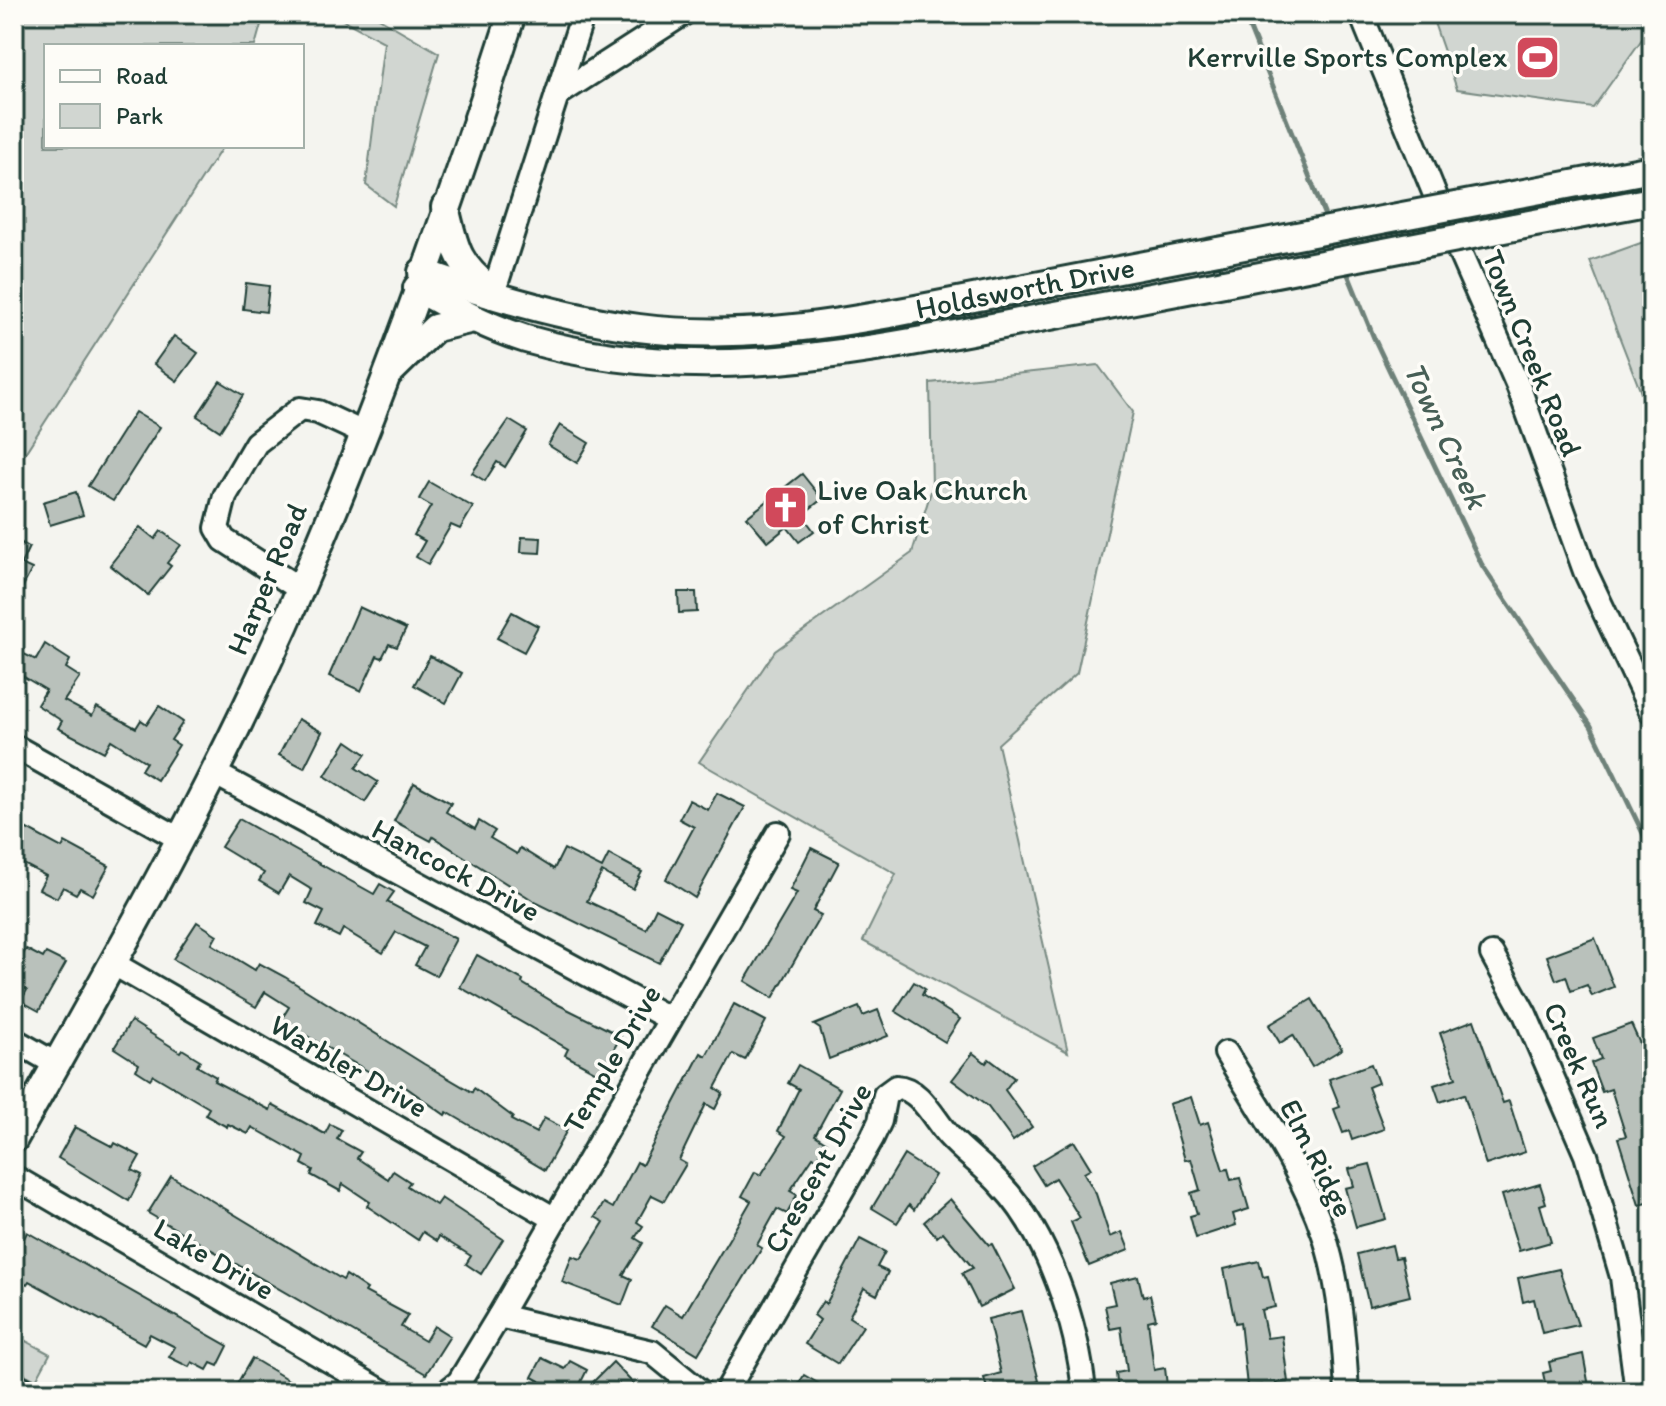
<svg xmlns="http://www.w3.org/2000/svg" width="1666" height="1406" font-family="Itim,sans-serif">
  <rect width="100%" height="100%" fill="#f4f4ef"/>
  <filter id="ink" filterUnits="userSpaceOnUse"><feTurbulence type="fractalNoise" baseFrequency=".0125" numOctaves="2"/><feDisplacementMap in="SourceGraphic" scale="16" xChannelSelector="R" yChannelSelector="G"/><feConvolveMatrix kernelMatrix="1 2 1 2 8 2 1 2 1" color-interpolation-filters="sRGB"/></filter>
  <g filter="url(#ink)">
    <g fill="#d1d6d1" stroke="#788a82" stroke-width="2">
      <path d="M14 14H264L255 46H46V146H223L14 470Z"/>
      <path d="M332 14H372L439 53 394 206 366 185 384 42Z"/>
      <path d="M1431 14H1652V25L1593 108 1457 89Z"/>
      <path d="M1652 239V421L1590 261Z"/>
      <path d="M1098 365 1133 412 1077 673 998 744 1068 1052 863 941 896 874 699 762 775 651 912 553 932 488 930 383Z"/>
      <path d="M22 1339 50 1354 36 1380 14 1369V1353Z"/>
    </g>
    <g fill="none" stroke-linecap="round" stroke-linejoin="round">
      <g stroke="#6e8179" stroke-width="5">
        <path d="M1244 14 1327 221"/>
        <path d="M1345 267 1374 338 1482 565 1591 726 1652 852"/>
      </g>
    </g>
    <g fill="#b9c1bb" stroke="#1f3d34" stroke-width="2">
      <path d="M246 283 269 286 266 312 243 309Z"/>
      <path d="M174 336 198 353 177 381 154 364Z"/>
      <path d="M220 381 243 395 220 431 197 416Z"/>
      <path d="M135 412 160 427 113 501 88 486Z"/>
      <path d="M509 420 527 431 505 467 497 462 485 481 472 473Z"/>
      <path d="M560 425 589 443 577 463 548 445Z"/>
      <path d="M802 474 822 499 802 515 814 531 799 542 787 527 768 542 747 517Z"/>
      <path d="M429 482 473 507 460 529 451 525 428 564 416 557 425 541 414 535 431 506 419 499Z"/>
      <path d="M76 492 83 515 50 525 43 502Z"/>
      <path d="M140 527 155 539 161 531 181 545 167 563 171 566 148 595 110 565Z"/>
      <path d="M522 537 541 538 540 553 521 552Z"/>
      <path d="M14 539 29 547 21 564 32 569 14 604Z"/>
      <path d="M678 592H696L697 612 679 613Z"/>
      <path d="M359 607 406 629 397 647 389 644 382 658 377 656 361 691 329 676Z"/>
      <path d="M512 612 538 626 524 652 497 638Z"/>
      <path d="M45 644 70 660 66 668 80 677 64 701 92 716 97 707 136 728 141 720 147 724 159 706 183 722 171 740 179 745 157 780 141 770 146 762 111 740 104 752 58 728 62 721 37 705 46 690 14 671V649L36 660Z"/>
      <path d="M430 656 462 673 446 703 414 685Z"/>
      <path d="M298 719 322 732 304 768 279 755Z"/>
      <path d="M347 741 366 754 356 768 378 782 365 802 325 776Z"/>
      <path d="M414 783 451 803 446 812 475 829 479 821 495 831 490 838 517 854 520 848 554 869 564 849 602 868 609 854 642 872 633 889 602 872 587 901 646 929 656 908 681 921 659 963 537 903 433 837 431 841 394 821Z"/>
      <path d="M717 793 745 807 695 898 666 879 694 827 679 819 689 800 708 810Z"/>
      <path d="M239 819 374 894 380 884 394 892 387 902 456 939 436 976 415 965 425 947 396 932 383 953 343 929 339 937 317 926 324 912 306 903 312 890 289 876 279 893 259 881 264 873 221 847Z"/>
      <path d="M14 822 62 848 65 842 109 866 93 895 80 888 76 894 63 887 57 898 39 889 46 876 14 859Z"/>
      <path d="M811 848 839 862 813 911 821 915 773 998 745 981 797 893 790 890Z"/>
      <path d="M197 922 217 935 212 944 255 970 259 963 285 977 424 1064 472 1092 474 1088 513 1117 511 1120 536 1133 544 1118 567 1130 545 1170 447 1112 445 1115 404 1086 401 1090 312 1039 281 1020 289 1007 265 992 256 1007 173 959Z"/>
      <path d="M1595 938 1614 987 1592 996 1587 985 1571 991 1566 976 1556 980 1547 956Z"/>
      <path d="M26 949 43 958 46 953 66 963 39 1011 21 1001 27 990 14 983V971Z"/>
      <path d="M477 955 523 980 522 983 555 1003 621 1036 600 1074 565 1055 568 1049 460 987Z"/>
      <path d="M914 982 925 989 922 995 960 1019 945 1042 895 1011Z"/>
      <path d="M1312 999 1342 1049 1312 1067 1293 1035 1280 1043 1269 1025Z"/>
      <path d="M734 1004 766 1021 745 1060 733 1054 715 1088 723 1093 715 1109 706 1104 679 1160 686 1164 664 1201 652 1195 637 1222 643 1226 635 1238 643 1243 623 1275 632 1279 622 1305 562 1282 572 1256 581 1259 604 1222 595 1217 604 1203 613 1208 637 1162 642 1165 701 1053 706 1056Z"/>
      <path d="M859 1007 863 1016 878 1010 888 1036 829 1059 820 1029 814 1025Z"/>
      <path d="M1474 1020 1503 1103 1509 1101 1525 1152 1486 1165 1464 1094 1440 1102 1434 1085 1456 1078 1440 1033Z"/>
      <path d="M131 1021 180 1052 182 1049 200 1060 197 1066 216 1077 214 1081 270 1110 272 1105 325 1134 330 1124 342 1130 337 1139 361 1152 357 1158 388 1179 393 1171 410 1182 407 1186 436 1205 441 1198 503 1239 481 1274 466 1264 471 1256 439 1236 437 1241 423 1232 418 1240 367 1206 370 1202 343 1184 340 1191 311 1175 313 1170 302 1164 305 1157 252 1127 248 1134 228 1124 227 1127 205 1115 209 1108 153 1075 150 1079 136 1070 139 1064 114 1048Z"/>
      <path d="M1631 1024 1652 1070V1202L1639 1205 1618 1138 1626 1136 1611 1089 1602 1092 1591 1063 1601 1059 1593 1038Z"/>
      <path d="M973 1053 986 1063 989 1059 1014 1078 1005 1090 1032 1127 1013 1141 988 1107 952 1080Z"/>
      <path d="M1371 1064 1378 1083 1368 1087 1384 1129 1352 1140 1349 1131 1343 1133 1334 1109 1340 1107 1329 1079Z"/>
      <path d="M798 1065 840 1089 815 1135 827 1143 817 1159 813 1157 790 1191 797 1195 787 1214 777 1209 757 1245 762 1248 698 1354 652 1326 665 1305 683 1316 733 1232 751 1201 742 1196 755 1172 761 1175 786 1136 778 1131 799 1089 788 1083Z"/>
      <path d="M1191 1097 1200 1125 1208 1122 1223 1170 1228 1169 1231 1180 1240 1178 1249 1209 1233 1214 1236 1225 1196 1238 1190 1216 1197 1214 1191 1193 1200 1190 1191 1159 1185 1160 1169 1104Z"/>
      <path d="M75 1127 113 1147 115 1143 140 1156 132 1170 142 1175 129 1201 58 1158Z"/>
      <path d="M1074 1141 1091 1169 1084 1173 1096 1194 1110 1237 1122 1232 1129 1250 1089 1266 1071 1222 1080 1218 1055 1178 1044 1185 1032 1166Z"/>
      <path d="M904 1155 935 1175 914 1210 909 1205 897 1223 872 1208Z"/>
      <path d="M1370 1164 1386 1219 1356 1227 1345 1188 1354 1186 1349 1169Z"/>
      <path d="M171 1176 343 1280 346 1275 367 1289 365 1292 408 1315 401 1327 425 1341 434 1326 450 1336 426 1374 148 1213Z"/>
      <path d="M1540 1184 1546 1203 1540 1205 1551 1242 1519 1251 1502 1195Z"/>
      <path d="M950 1199 989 1245 992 1244 1015 1289 979 1307 962 1273 973 1268 943 1232 937 1237 924 1222Z"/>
      <path d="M27 1232 228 1346 218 1366 211 1363 207 1370 192 1362 189 1367 169 1357 175 1347 150 1334 144 1344 29 1281 27 1284 14 1277V1249L18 1251Z"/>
      <path d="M860 1239 885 1252 877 1267 888 1272 877 1295 864 1288 849 1317 863 1326 838 1364 805 1344 820 1320 814 1315 823 1301 826 1304Z"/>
      <path d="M1392 1245 1395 1258 1401 1257 1410 1296 1369 1306 1357 1254Z"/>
      <path d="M1259 1261 1263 1277 1268 1276 1275 1307 1261 1310 1267 1338 1282 1336 1288 1382 1276 1383 1277 1390 1263 1392 1262 1385 1247 1386 1240 1322 1235 1323 1224 1269Z"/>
      <path d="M1559 1269 1578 1325 1542 1333 1534 1299 1523 1302 1518 1278Z"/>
      <path d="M1138 1276 1143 1297 1150 1295 1156 1319 1148 1321 1154 1370 1165 1368 1167 1386 1118 1392 1116 1373 1127 1371 1121 1327 1110 1329 1105 1306 1115 1304 1110 1283Z"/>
      <path d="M1021 1311 1039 1381 1023 1386 1024 1392H988L984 1378 1001 1373 988 1319Z"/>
      <path d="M1583 1354 1590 1392H1547L1543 1373 1551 1371 1549 1362Z"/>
      <path d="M252 1358 290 1381 309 1392H251L237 1384Z"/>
      <path d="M542 1358 565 1369 570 1361 587 1370 576 1392H560L532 1377Z"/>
      <path d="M613 1362 641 1392H603L593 1382Z"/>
      <path d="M804 1375 833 1392H794Z"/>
    </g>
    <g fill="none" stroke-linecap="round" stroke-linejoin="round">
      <defs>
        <g id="minor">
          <path d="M1361 14 1445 219 1519 388 1585 571 1652 713"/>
          <path d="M557 95 683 14"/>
          <path d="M492 297 583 14"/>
          <path d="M300 589 224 540 217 528 225 496 256 443 300 409 318 412 363 433"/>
          <path d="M14 746 180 839"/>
          <path d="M214 773 670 1019"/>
          <path d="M1492 954 1525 1014 1586 1155 1622 1277 1637 1392"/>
          <path d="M114 964 555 1219"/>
          <path d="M14 1040 56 1064"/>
          <path d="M1226 1053C1261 1111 1302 1170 1324 1235 1340 1285 1344 1340 1347 1392"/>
          <path d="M14 1177 383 1392"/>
          <path d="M499 1316 778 833"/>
          <path d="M20 1392 22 1388"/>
          <path d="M446 1392 459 1382 499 1316 652 1352 701 1392"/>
          <path d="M726 1392 872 1138 880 1121 885 1095 896 1087C920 1088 933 1118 948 1135 964 1153 985 1167 1001 1185 1048 1234 1078 1326 1084 1392"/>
        </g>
        <g id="major">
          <path d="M1508 196 1652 169"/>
          <path d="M445 207C455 247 456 263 490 289"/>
          <path d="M1514 227 1652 201"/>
          <path d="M422 272C493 297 564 318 639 328 748 342 856 321 963 300 1048 284 1133 268 1218 251"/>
          <path d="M417 288C452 308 487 327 526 339 682 384 831 358 987 328 1066 313 1145 298 1224 283"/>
          <path d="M391 371 435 328 473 319"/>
          <path d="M14 1139C116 959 218 780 300 590 381 403 450 208 512 14"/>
        </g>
      </defs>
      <use href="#minor" stroke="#1f3d34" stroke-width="28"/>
      <use href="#major" stroke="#1f3d34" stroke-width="32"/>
      <use href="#minor" stroke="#fdfcf7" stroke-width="22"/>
      <use href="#major" stroke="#fdfcf7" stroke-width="26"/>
      <defs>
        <g id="major-bridge">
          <path d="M1218 251 1508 196"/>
          <path d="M1224 283 1514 227"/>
        </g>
      </defs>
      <use href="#major-bridge" stroke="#1f3d34" stroke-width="32" stroke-linecap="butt"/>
      <use href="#major-bridge" stroke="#fdfcf7" stroke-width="26"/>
    </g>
  </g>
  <defs>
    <symbol id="stadium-square" viewBox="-11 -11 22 22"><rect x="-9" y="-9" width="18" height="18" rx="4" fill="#d1495b" stroke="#fdfcf7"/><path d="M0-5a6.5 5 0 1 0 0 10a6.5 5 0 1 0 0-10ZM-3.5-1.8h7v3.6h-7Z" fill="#fff"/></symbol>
    <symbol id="church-square" viewBox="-11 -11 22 22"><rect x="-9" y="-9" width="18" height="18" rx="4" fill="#d1495b" stroke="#fdfcf7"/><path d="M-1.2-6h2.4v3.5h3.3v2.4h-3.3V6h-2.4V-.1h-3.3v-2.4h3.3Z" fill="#fff"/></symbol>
  </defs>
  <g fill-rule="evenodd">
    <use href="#stadium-square" x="1512" y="32" width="51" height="51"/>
    <use href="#church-square" x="760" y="482" width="51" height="51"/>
  </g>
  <g text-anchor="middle" stroke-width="7" stroke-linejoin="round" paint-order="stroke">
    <g font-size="30" fill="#1f3d34" stroke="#fdfcf7" text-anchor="end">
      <text x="1507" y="67">Kerrville Sports Complex</text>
      <text x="817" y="500" text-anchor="start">Live Oak Church<tspan x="817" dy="34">of Christ</tspan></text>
    </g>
    <g font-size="30" fill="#1f3d34" stroke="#fdfcf7">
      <text transform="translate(1025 288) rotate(-11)" y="10">Holdsworth Drive</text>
      <text transform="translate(1532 353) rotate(68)" y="10">Town Creek Road</text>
      <text transform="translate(267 579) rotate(-67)" y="10">Harper Road</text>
      <text transform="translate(456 870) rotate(28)" y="10">Hancock Drive</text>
      <text transform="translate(612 1059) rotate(-60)" y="10">Temple Drive</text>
      <text transform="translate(1579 1065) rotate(66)" y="10">Creek Run</text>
      <text transform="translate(349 1066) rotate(30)" y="10">Warbler Drive</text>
      <text transform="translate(1317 1158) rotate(63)" y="10">Elm Ridge</text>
      <text transform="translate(818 1168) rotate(-61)" y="10">Crescent Drive</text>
      <text transform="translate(214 1259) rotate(30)" y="10">Lake Drive</text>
    </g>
    <g font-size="32" font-style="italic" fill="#475f56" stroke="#fdfcf7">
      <text transform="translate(1446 435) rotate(65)" y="11">Town Creek</text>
    </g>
  </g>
  <rect width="1666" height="1406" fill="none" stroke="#fdfcf7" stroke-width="48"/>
  <rect x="24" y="24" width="1618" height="1358" fill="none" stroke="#1f3d34" stroke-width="3" filter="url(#ink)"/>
  <rect x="44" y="44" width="260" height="104" fill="#fdfcf7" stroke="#a4b0a9" stroke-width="2"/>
  <rect x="60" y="70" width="40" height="12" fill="#fdfcf7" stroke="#a4b0a9" stroke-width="2"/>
  <text x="116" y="84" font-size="24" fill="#1f3d34">Road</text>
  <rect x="60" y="104" width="40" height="24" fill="#d1d6d1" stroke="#a4b0a9" stroke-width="2"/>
  <text x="116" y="124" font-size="24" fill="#1f3d34">Park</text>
</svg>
